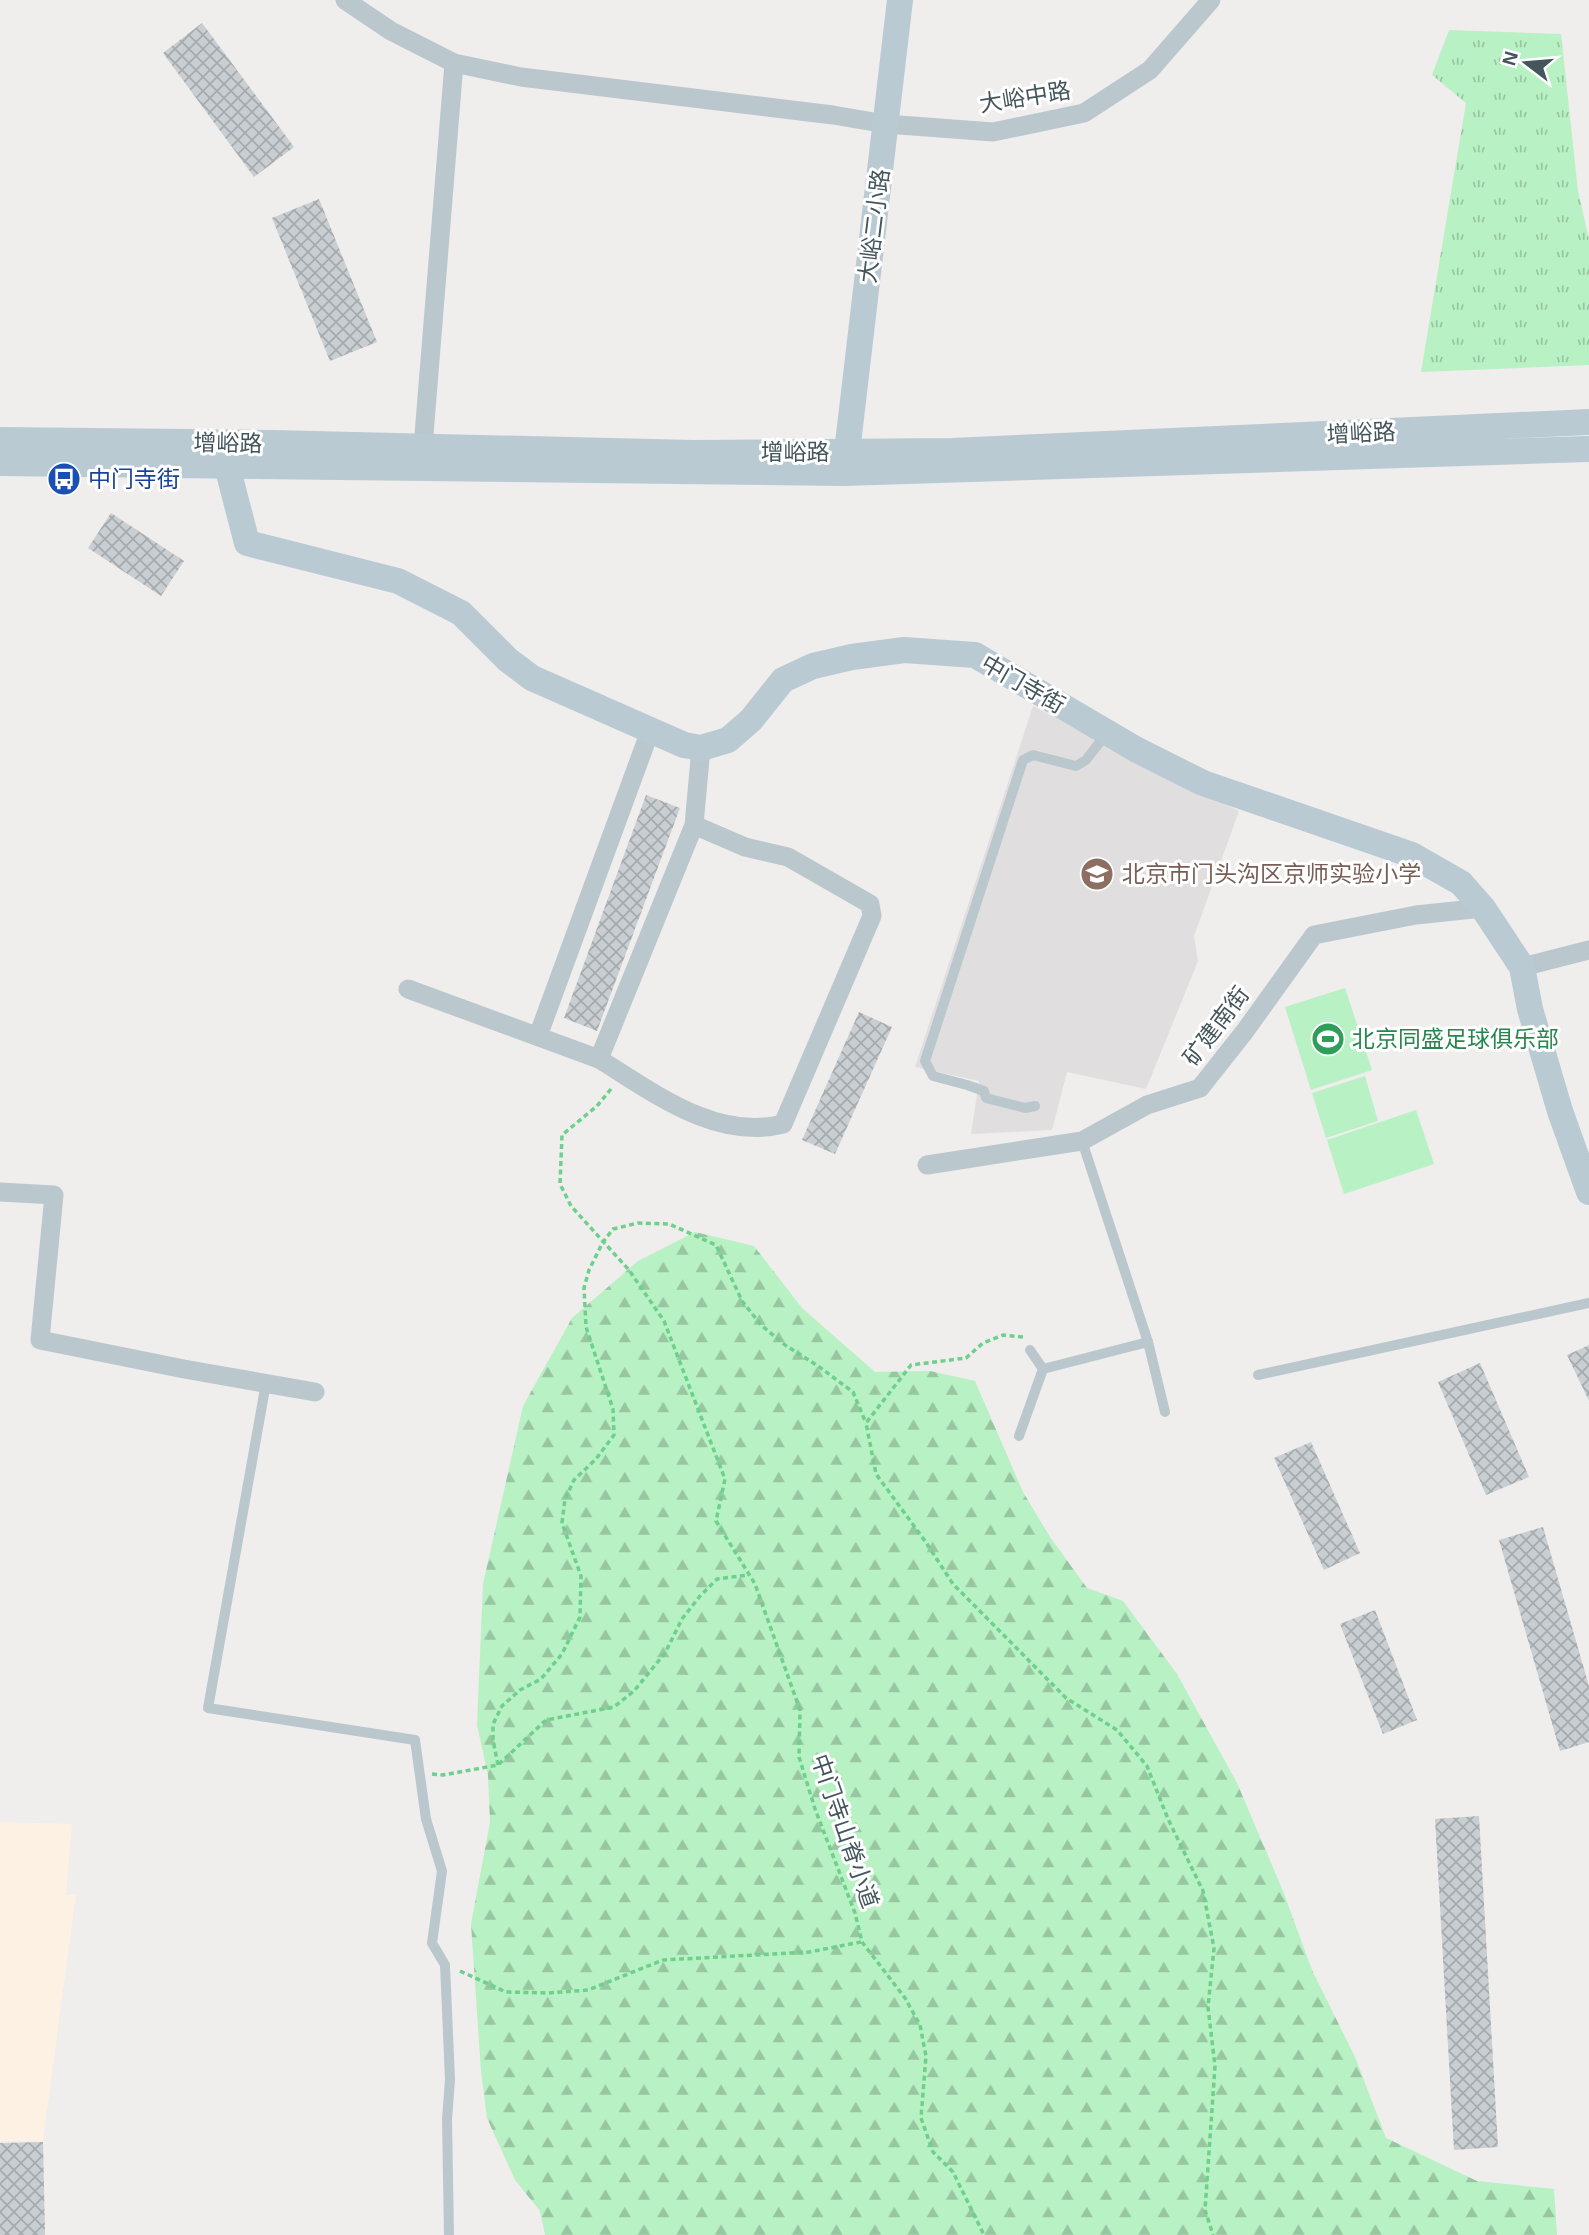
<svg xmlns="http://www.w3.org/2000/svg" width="1589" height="2235" font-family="Arial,'Noto Sans SC',sans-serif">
  <defs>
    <pattern id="grass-tufts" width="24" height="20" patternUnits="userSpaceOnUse" patternTransform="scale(1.75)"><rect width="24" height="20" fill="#b8f1c3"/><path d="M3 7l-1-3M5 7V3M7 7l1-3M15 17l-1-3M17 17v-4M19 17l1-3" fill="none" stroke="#97c6a1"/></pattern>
    <pattern id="forest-firs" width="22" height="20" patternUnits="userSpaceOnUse" patternTransform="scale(1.75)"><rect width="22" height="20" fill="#b8f1c3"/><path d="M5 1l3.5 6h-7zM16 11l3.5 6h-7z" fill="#97c6a1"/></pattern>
    <pattern id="building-cross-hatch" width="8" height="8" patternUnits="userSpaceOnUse" patternTransform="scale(1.75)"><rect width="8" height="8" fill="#c9ced2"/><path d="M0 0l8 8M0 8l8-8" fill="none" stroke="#a5aaad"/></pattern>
  </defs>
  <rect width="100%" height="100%" fill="#f0eded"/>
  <path fill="#fdf1e4" d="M0 1822 72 1824 66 1895 76 1894 43 2141H0Z"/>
  <path fill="#e1dedf" d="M1033 706 1239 811 1194 936 1198 961 1146 1089 1067 1072 1052 1130 971 1134 979 1081 915 1067Z"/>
  <path fill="url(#grass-tufts)" d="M1449 30 1561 34 1578 191 1589 239V365L1421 372 1466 103 1432 75Z"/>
  <path fill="url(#forest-firs)" d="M695 1232 754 1246 802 1308 875 1372 930 1371 975 1381 1023 1492 1050 1537 1087 1588 1123 1601 1177 1674 1237 1783 1283 1891 1312 1970 1355 2057 1386 2138 1477 2181 1554 2189 1557 2235H545L540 2211 515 2180 487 2118 481 2071 471 1924 490 1822 488 1775 477 1725 483 1584 523 1406 572 1318 638 1261Z"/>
  <g fill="#b8f1c3">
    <path d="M1345 988 1372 1070 1311 1090 1285 1007Z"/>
    <path d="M1365 1076 1378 1121 1326 1138 1312 1093Z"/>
    <path d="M1416 1110 1434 1164 1344 1194 1327 1140Z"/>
  </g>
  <g fill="url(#building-cross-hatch)">
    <path d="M202 23 294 147 254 177 163 53Z"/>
    <path d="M319 199 377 342 330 361 272 218Z"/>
    <path d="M111 513 184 561 161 596 88 548Z"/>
    <path d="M646 795 680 808 597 1031 564 1018Z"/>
    <path d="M859 1012 892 1027 835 1154 802 1140Z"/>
    <path d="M1589 1345V1401L1567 1355Z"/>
    <path d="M1480 1363 1529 1477 1486 1495 1438 1382Z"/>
    <path d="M1311 1442 1360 1553 1324 1570 1274 1458Z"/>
    <path d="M1543 1527 1589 1686V1742L1560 1751 1499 1540Z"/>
    <path d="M1375 1610 1417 1720 1383 1734 1340 1624Z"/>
    <path d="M1479 1816 1498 2147 1454 2150 1435 1819Z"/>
    <path d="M43 2142 45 2235H0V2143Z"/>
  </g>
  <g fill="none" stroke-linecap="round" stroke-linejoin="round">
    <g stroke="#6ed08d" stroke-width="3.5" stroke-dasharray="5 3.5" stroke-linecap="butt">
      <path d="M611 1089 597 1106 562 1135 560 1184 571 1206 629 1270 664 1321 725 1479 716 1521 755 1584 800 1710 799 1757 815 1809 855 1913 862 1942 905 1998 920 2025 926 2056 921 2118 933 2152 953 2172 984 2235"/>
      <path d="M1023 1337 1003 1335 983 1343 966 1358 911 1365 866 1423 876 1474 925 1541 953 1584 1066 1698 1117 1730 1147 1766 1168 1819 1203 1891 1214 1948 1208 2007 1215 2066 1205 2210 1213 2235"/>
      <path d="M498 1765 493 1740V1724L502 1706 520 1690 541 1679 562 1654 580 1617 581 1576 562 1523 565 1499 574 1480 596 1459 614 1435 613 1409 586 1327 584 1288 589 1270 603 1242 613 1229 638 1223 669 1224 716 1245 742 1301 761 1325 785 1345 818 1366 853 1392 866 1423"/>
      <path d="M432 1774 443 1775 498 1765 546 1720 614 1707 634 1691 665 1653 682 1619 700 1596 717 1579 748 1575"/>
      <path d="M460 1971 506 1992 548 1993 588 1990 663 1960 809 1952 861 1942"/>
    </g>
    <g stroke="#bac8cd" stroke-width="10">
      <path d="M1035 1106 1025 1108 986 1098 984 1091 967 1085 933 1076 925 1061 1023 760 1033 755 1076 766 1086 760 1107 733"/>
      <path d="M1082 1141 1148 1342 1165 1412"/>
      <path d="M1030 1350 1043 1369 1148 1342"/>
      <path d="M1258 1375 1589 1303"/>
      <path d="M266 1383 208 1708 415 1740 426 1819 442 1871 432 1943 445 1965 450 2080 447 2119 449 2235"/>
      <path d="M1019 1436 1043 1369"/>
    </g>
    <g stroke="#bac8cd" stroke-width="19">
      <path d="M345 0 391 31 454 63 521 77 833 115 886 124 993 132 1084 113 1150 70 1211 0"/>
      <path d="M423 447 454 63"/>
      <path d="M694 825 745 847 788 857 870 904 872 916 783 1124C716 1141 654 1093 599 1059L694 825 701 748"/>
      <path d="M1522 967 1589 950"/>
      <path d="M408 989 599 1059"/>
      <path d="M538 1036 650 731"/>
      <path d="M927 1165 1082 1141 1147 1105 1200 1088 1245 1031 1314 935 1416 915 1483 908"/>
      <path d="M0 1192 54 1195 40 1340 184 1369 315 1392"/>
    </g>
    <g stroke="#b9cad2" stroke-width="26">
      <path d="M0 440 272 443 693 453 952 451 1589 422"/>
      <path d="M847 452 900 0"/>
      <path d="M0 463 844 473 1589 449"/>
      <path d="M227 466 247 543 398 581 461 613 508 660 532 678 684 745 701 748 728 740 751 720 783 680 813 666 852 657 904 650 975 655 1137 750 1203 783 1412 855 1461 883 1483 908 1522 967 1530 1009 1560 1111 1589 1192"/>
    </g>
  </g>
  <defs>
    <symbol id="bus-disc" viewBox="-11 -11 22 22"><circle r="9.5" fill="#1a4fb4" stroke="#fff"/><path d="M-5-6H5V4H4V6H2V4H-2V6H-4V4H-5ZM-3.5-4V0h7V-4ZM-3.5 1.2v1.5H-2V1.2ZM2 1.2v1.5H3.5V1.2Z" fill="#fff"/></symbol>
    <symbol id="school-disc" viewBox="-11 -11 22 22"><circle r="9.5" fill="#8d6e63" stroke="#fff"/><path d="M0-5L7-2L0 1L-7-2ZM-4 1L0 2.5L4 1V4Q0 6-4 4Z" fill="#fff"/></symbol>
    <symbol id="stadium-disc" viewBox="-11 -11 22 22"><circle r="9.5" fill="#2e9e5b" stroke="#fff"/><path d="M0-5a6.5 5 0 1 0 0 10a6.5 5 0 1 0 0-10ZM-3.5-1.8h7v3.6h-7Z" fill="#fff"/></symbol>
  </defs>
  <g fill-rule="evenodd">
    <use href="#bus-disc" x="45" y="460" width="38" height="38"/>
    <use href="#school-disc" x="1078" y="855" width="38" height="38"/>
    <use href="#stadium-disc" x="1309" y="1020" width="38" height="38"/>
  </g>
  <g text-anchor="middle" stroke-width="6" stroke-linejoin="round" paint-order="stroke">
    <g font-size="23" fill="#44555b" stroke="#fff">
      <text transform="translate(1025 97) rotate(-9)" y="8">大峪中路</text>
      <text transform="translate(874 226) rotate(-83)" y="8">大峪二小路</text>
      <text transform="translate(1361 433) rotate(-3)" y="8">增峪路</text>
      <text transform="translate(228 443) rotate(1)" y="8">增峪路</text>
      <text x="795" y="460">增峪路</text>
      <text transform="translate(1023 684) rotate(30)" y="8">中门寺街</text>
      <text transform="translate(1216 1026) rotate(-53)" y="8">矿建南街</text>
      <text transform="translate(845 1831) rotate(71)" y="8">中门寺山脊小道</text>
    </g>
    <g font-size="23" fill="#164399" stroke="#fff" text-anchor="start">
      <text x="88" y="487">中门寺街</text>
    </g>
    <g font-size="23" fill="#785e54" stroke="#fff" text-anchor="start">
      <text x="1122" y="882">北京市门头沟区京师实验小学</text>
    </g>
    <g font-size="23" fill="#27864d" stroke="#fff" text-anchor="start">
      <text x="1352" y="1047">北京同盛足球俱乐部</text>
    </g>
  </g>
  <g transform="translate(1526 63) rotate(286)" stroke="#ffffff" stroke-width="5" paint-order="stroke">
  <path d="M0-5L12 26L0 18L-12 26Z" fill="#44555b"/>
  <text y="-10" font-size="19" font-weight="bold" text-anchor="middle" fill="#44555b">N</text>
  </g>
</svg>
